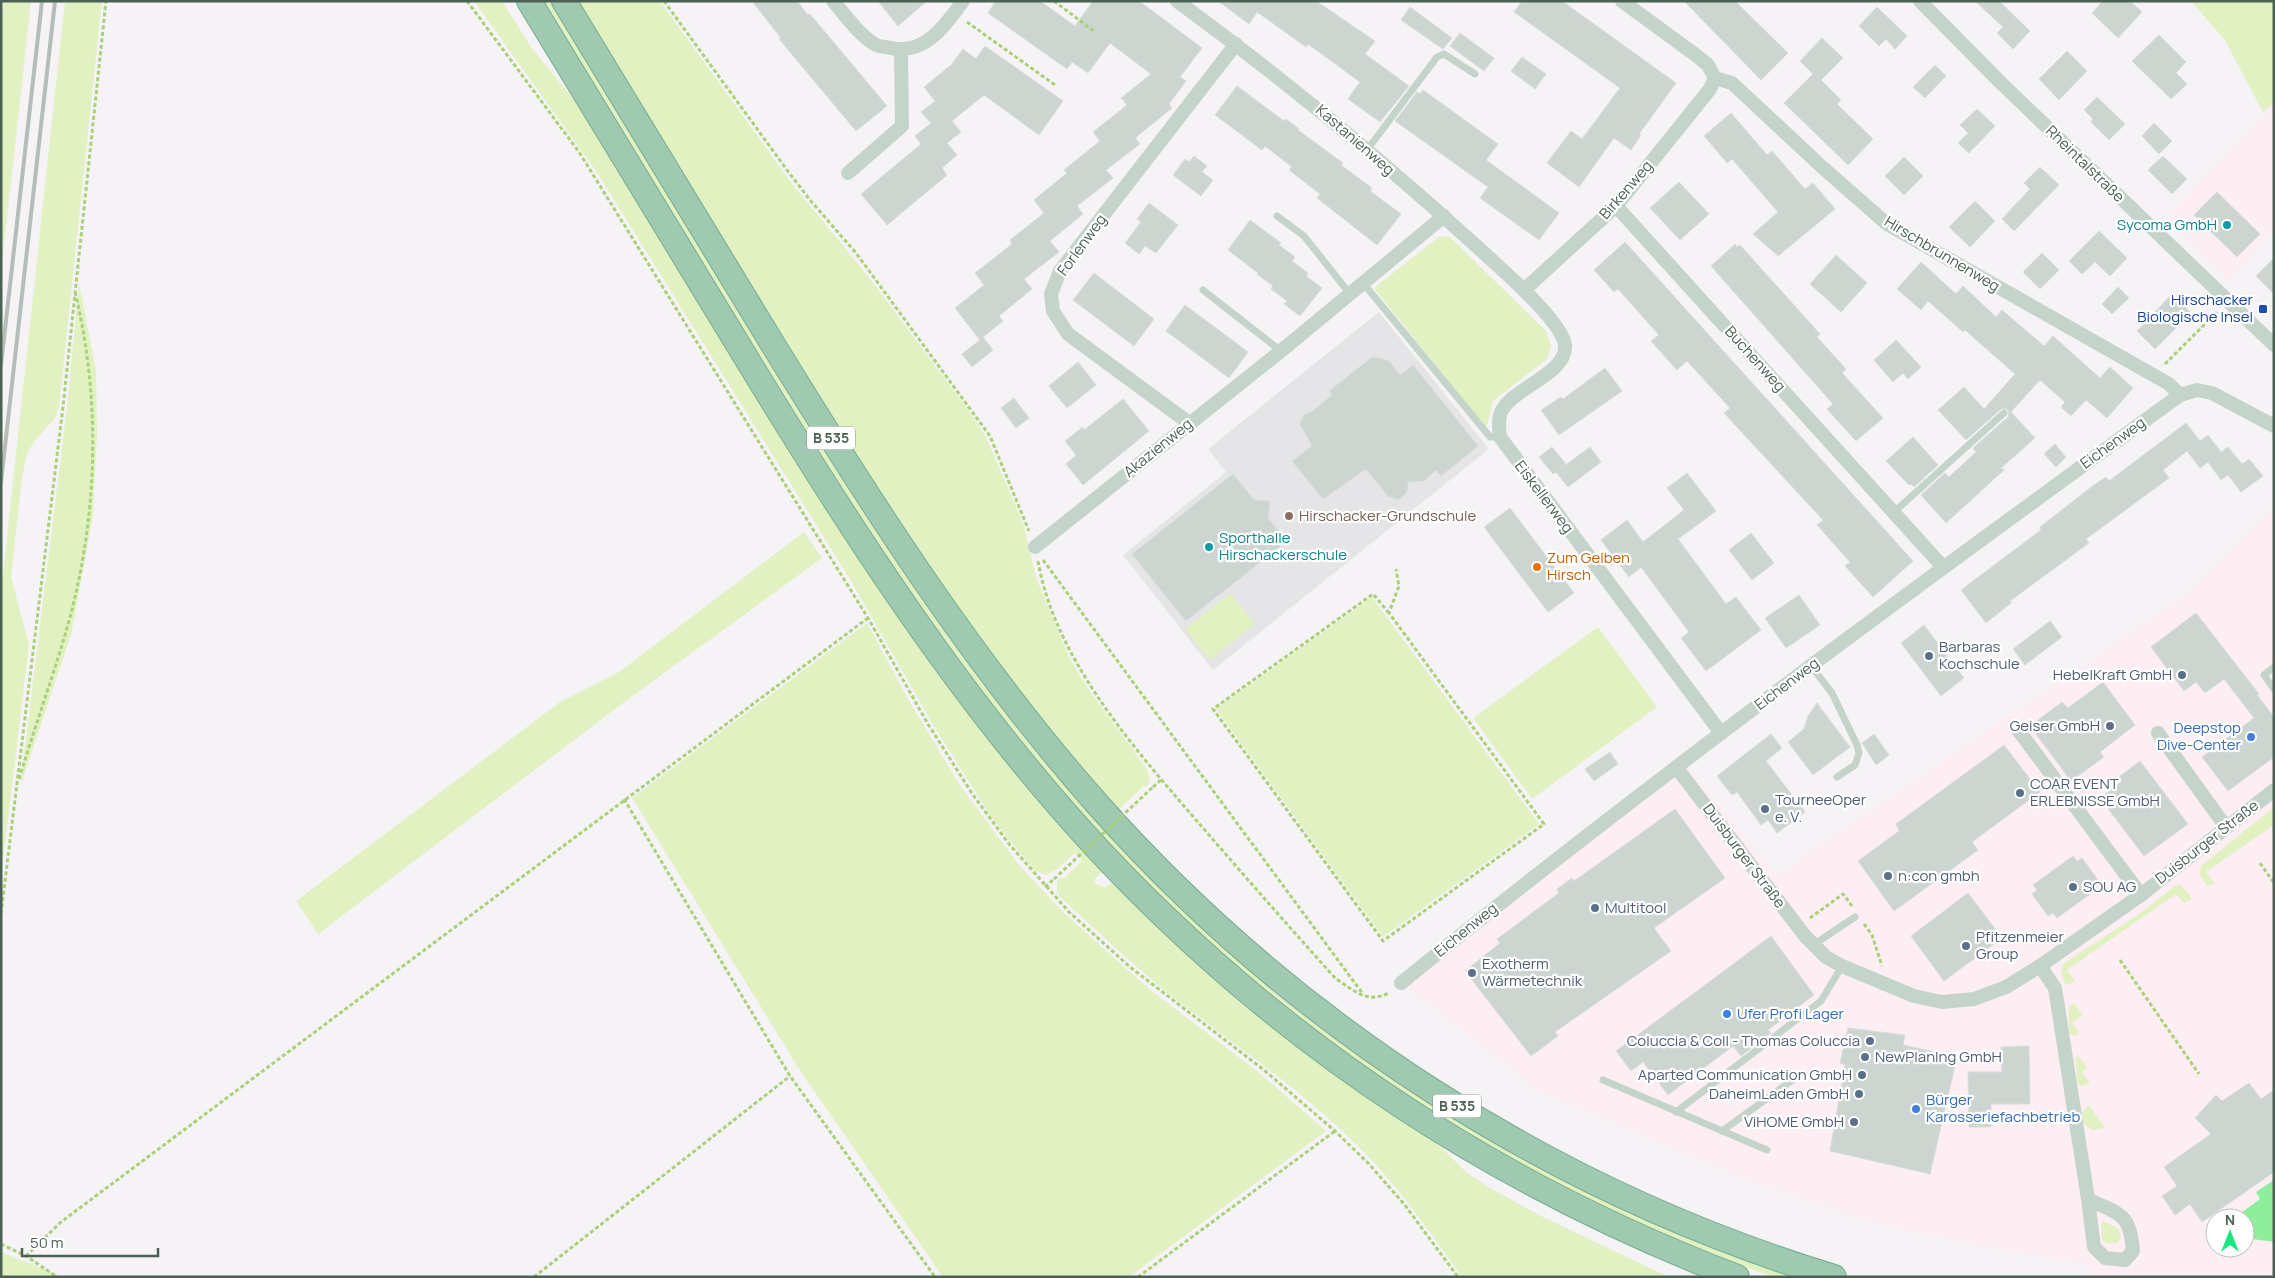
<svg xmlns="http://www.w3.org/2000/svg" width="2275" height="1278" font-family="Manrope,sans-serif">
  <rect width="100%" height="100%" fill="#f5f3f5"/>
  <g fill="#fdeef4" fill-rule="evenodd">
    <path d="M2274 103V229L2228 280 2165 220Z"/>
    <path d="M2274 508V1277H2090L2091 1265 1971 1244 1867 1221 1749 1181 1539 1091 1401 983 1689 768 1776 875 2191 591ZM2215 1218H2245V1248H2215Z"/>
  </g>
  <path fill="#e5e5e7" d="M1379 312 1489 449 1213 670 1123 555 1226 472 1208 449Z"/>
  <g fill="#e2f1c2">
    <path d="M4 1H31L1 272V25Z"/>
    <path d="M65 1H102L59 407 55 418 36 439 27 453 22 477 11 577 29 645 1 877V593Z"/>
    <path d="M474 1H502L531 47 575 101 636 200 1103 871 1094 880 1096 884 1105 888 1113 881 1408 1123 1441 1147 1466 1172 1488 1187 1541 1216 1669 1277H1462C1431 1234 1401 1190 1364 1152 1306 1093 1236 1046 1170 995 1132 964 1096 930 1060 897L1057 892V881L1061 877 1063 879 1082 861 1075 853 1056 870 1046 875 1035 871 991 817 935 728 848 576 598 174Z"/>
    <path d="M543 1H550C604 91 658 179 712 268 813 434 916 606 1040 756 1112 843 1192 924 1279 996 1341 1047 1408 1090 1477 1130 1514 1152 1551 1174 1589 1193 1655 1226 1724 1253 1793 1277H1775L1756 1271C1695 1247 1633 1222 1574 1192 1456 1133 1343 1059 1242 973 1035 798 885 563 745 333 677 223 610 112 543 1Z"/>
    <path d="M577 1H660L790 181 871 280 972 415 986 437 1023 523 1037 580 1069 657 1086 686 1146 768C1149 775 1152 781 1146 787L1144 786 1118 810 1022 695 958 609 889 507 781 338Z"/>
    <path d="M2191 1H2274V103L2263 112 2224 39Z"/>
    <path d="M1440 236 1450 237 1546 331 1551 346 1547 359 1493 401 1486 429 1374 288Z"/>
    <path d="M79 283 96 370 97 433 93 516 71 635 20 787 67 407Z"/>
    <path d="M804 532 822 558 623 703 318 934 296 901 560 702 619 672Z"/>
    <path d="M1230 593 1255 624 1210 660 1185 629Z"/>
    <path d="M1372 597 1539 824 1383 937 1216 709Z"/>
    <path d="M867 623 908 699 959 784 1019 865 1064 913 1149 989 1257 1071 1326 1131 1129 1277H943L801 1072 632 798Z"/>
    <path d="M1598 627 1657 707 1532 799 1473 718Z"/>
    <path d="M2274 807V825L2206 872 2215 884 2207 886 2200 875 2201 866Z"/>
    <path d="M2176 885H2181L2191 897V900L2184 903 2176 894 2067 970 2075 981 2067 985 2064 983 2061 971 2064 963 2139 914Z"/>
    <path d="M2074 1003 2083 1015 2072 1023 2080 1034 2074 1036 2069 1033V1007Z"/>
    <path d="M2079 1056 2087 1068 2082 1072 2090 1083 2082 1086 2077 1083 2076 1058Z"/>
    <path d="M2089 1105 2105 1128 2092 1130 2083 1123 2082 1112Z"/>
    <path d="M2103 1221 2119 1229 2121 1237 2117 1243 2108 1244 2102 1240 2101 1225Z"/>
    <path d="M1 1252 59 1275 58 1277H1Z"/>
  </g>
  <path fill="#8fee9c" d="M2274 1180V1242L2245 1238V1218H2234L2260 1199 2256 1192Z"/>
  <g fill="#cdd5d1" stroke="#d7dedb">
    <path d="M752 1H797L808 15 810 14 887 106 856 131 779 39 781 38Z"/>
    <path d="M878 1H927L898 26Z"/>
    <path d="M996 1H1040L1075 26 1093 1H1139L1202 48 1180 77 1186 81 1169 104 1172 108 1135 138 1140 144 1106 170 1113 178 1077 206 1083 214 1050 241 1059 252 1024 279 1032 289 999 316 1003 321 983 337 993 350 972 367 962 354 980 340 955 308 984 285 975 273 1012 244 1010 240 1044 213 1034 200 1067 173 1064 170 1100 141 1093 132 1127 105 1121 98 1151 74 1110 43 1088 73 1072 62 1067 69 988 13Z"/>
    <path d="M1218 1H1316L1375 41 1365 54 1409 86 1380 122 1348 99 1360 82 1308 44 1306 47 1257 12 1249 24Z"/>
    <path d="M1522 1H1562L1676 83 1639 134 1641 135 1631 150 1614 138 1579 187 1547 163 1571 131 1582 139 1620 88 1514 12Z"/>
    <path d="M1684 1H1735L1788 53 1761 80Z"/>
    <path d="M1975 1H1999L2030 31 2013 49 1997 33 2003 27Z"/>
    <path d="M2103 1H2130L2142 12 2118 38 2092 13Z"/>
    <path d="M1410 7 1452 38 1443 49 1401 20Z"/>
    <path d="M1877 7 1907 36 1895 49 1886 39 1879 46 1859 26Z"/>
    <path d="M1460 33 1494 58 1484 71 1450 46Z"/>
    <path d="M2159 35 2186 62 2176 73 2187 84 2171 99 2132 61Z"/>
    <path d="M1822 38 1843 58 1821 80 1841 100 1837 104 1873 139 1848 165 1784 103 1813 74 1800 61Z"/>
    <path d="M985 46 1063 101 1039 135 984 95 952 121 961 132 947 143 957 155 942 168 947 175 887 225 861 194 921 144 915 136 931 123 921 112 935 101 924 87 951 65 963 49 976 59Z"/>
    <path d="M2067 51 2087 71 2059 100 2039 79Z"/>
    <path d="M1522 57 1546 74 1535 89 1511 71Z"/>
    <path d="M1935 65 1946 76 1925 98 1913 87Z"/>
    <path d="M1237 86 1284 121 1286 119 1299 129 1298 130 1343 163 1341 165 1372 188 1370 191 1401 214 1377 245 1317 198 1320 194 1289 170 1292 167 1265 146 1262 150 1215 115Z"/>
    <path d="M1423 90 1498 144 1486 160 1559 213 1539 240 1480 198 1488 187 1395 121 1417 92 1420 94Z"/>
    <path d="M2097 97 2125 124 2109 140 2091 122 2093 119 2084 110Z"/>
    <path d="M1977 109 1995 126 1969 153 1958 143 1968 133 1960 125Z"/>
    <path d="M1731 113 1767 155 1772 151 1805 189 1813 183 1835 209 1778 256 1753 234 1778 212 1732 159 1727 163 1704 136Z"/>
    <path d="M2154 123 2172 141 2159 154 2142 136Z"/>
    <path d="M1194 156 1207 166 1202 172 1213 180 1201 196 1173 175 1185 159 1189 162Z"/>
    <path d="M2163 156 2187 179 2172 194 2148 170Z"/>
    <path d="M1904 157 1923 176 1904 195 1885 176Z"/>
    <path d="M2040 167 2059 185 2014 231 2002 219 2030 189 2024 183Z"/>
    <path d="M1679 182 1709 214 1680 240 1650 208Z"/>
    <path d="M2217 192 2260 234 2237 257 2194 215Z"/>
    <path d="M1975 201 1995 221 1970 247 1949 227Z"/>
    <path d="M1149 203 1178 225 1156 253 1145 246 1139 254 1125 243 1141 222 1137 219Z"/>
    <path d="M1250 220 1281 243 1279 245 1295 257 1292 261 1308 273 1306 276 1322 288 1300 316 1284 304 1287 301 1271 289 1273 286 1257 274 1258 273 1228 250Z"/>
    <path d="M2099 231 2127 258 2110 276 2095 262 2082 274 2069 261Z"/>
    <path d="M1625 242 1913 561 1873 597 1845 566 1850 562 1817 525 1823 520 1724 413 1730 408 1687 361 1677 370 1651 341 1659 335 1618 289 1614 292 1594 270Z"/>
    <path d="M1735 244 1737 247 1740 245 1820 334 1817 337 1846 369 1842 373 1883 418 1856 441 1827 409 1833 404 1711 266Z"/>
    <path d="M2042 253 2059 270 2040 289 2023 272Z"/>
    <path d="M1836 255 1867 283 1841 312 1810 284Z"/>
    <path d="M2274 258V294L2256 276Z"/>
    <path d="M1921 262 1956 294 1963 286 1996 317 2002 310 2044 346 2053 336 2100 378 2110 367 2133 388 2107 418 2086 400 2071 416 2061 407 2065 402 2040 380 2011 412 2035 438 2001 468 2004 470 1946 523 1921 495 1945 473 1949 477 1976 452 1973 448 2008 417 2009 412 2006 408 2001 409 1966 440 1938 410 1964 387 1984 409 2015 374 1965 330 1963 332 1928 301 1921 310 1897 289Z"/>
    <path d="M1094 273 1154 319 1134 346 1073 300Z"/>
    <path d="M2118 287 2129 298 2112 314 2102 304Z"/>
    <path d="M2172 294 2191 313 2155 349 2137 331Z"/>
    <path d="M1185 305 1248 352 1229 378 1166 331Z"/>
    <path d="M1896 340 1921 367 1908 379 1903 373 1893 382 1874 360Z"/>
    <path d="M1376 357 1389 361 1400 375 1413 365 1478 446 1441 476 1436 470 1424 481 1408 482 1407 492 1398 500 1388 496 1366 469 1323 499 1292 461 1312 446 1300 424 1304 415 1313 411 1332 395 1329 391 1371 358Z"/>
    <path d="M1078 362 1096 385 1067 408 1049 386Z"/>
    <path d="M1605 368 1622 391 1559 435 1541 410 1561 397 1563 399Z"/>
    <path d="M1014 398 1029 418 1016 428 1001 408Z"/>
    <path d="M1123 399 1149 431 1083 485 1066 464 1076 455 1065 441 1083 427 1084 430Z"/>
    <path d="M2186 423 2200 441 2208 435 2221 452 2228 447 2242 464 2249 459 2263 476 2241 492 2228 475 2221 480 2208 462 2200 468 2187 451 2163 470 2169 478 2086 539 2089 543 2010 601 2011 603 1986 623 1961 590 2041 530 2040 527 2090 488 2106 477 2109 481Z"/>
    <path d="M1913 437 1938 465 1914 487 1911 484 1909 485 1886 461Z"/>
    <path d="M2055 444 2066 457 2056 467 2044 454Z"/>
    <path d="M1552 447 1566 464 1560 469 1590 447 1601 462 1568 487 1556 472 1553 474 1539 457Z"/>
    <path d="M1687 473 1716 511 1678 539 1726 604 1736 597 1761 630 1706 671 1681 638 1689 632 1641 567 1629 577 1601 540 1627 520 1643 542 1684 510 1667 488Z"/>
    <path d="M1233 474 1254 500 1270 501 1268 518 1287 541 1186 621 1132 554Z"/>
    <path d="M1510 508 1574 593 1548 612 1484 527Z"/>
    <path d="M1751 533 1774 563 1752 580 1729 550Z"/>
    <path d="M1799 595 1820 625 1786 648 1765 618Z"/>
    <path d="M2196 613 2259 694 2257 695 2274 717V757L2228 791 2202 757 2254 718 2224 679 2205 693 2196 682 2184 691 2151 647Z"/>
    <path d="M2050 621 2062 637 2025 665 2013 649Z"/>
    <path d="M1924 625 1964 678 1941 696 1901 643Z"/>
    <path d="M2103 682 2135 725 2100 752 2104 757 2071 781 2030 726 2062 702 2068 708Z"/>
    <path d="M1817 703 1850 747 1813 775 1788 742 1804 729 1808 716Z"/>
    <path d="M1771 734 1782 748 1766 761 1805 812 1777 833 1768 820 1761 825 1737 792 1732 795 1717 776Z"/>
    <path d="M1874 734 1889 755 1876 765 1862 743Z"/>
    <path d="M2004 745 2040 792 1972 842 1978 850 1894 911 1858 861 1899 831 1896 824Z"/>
    <path d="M1610 752 1618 764 1594 781 1585 769Z"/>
    <path d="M2140 761 2188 824 2144 856 2100 798 2122 781 2119 777Z"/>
    <path d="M1675 809 1725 878 1654 928 1671 951 1555 1032 1558 1036 1531 1056 1465 971 1500 943 1497 939 1559 893 1557 889 1572 878 1574 881Z"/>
    <path d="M2073 856 2077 861 2082 858 2098 880 2093 884 2097 889 2057 918 2053 913 2048 916 2032 894 2037 890 2033 885Z"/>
    <path d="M1968 893 2002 938 1944 981 1911 936Z"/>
    <path d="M1771 936 1814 995 1768 1030 1771 1033 1741 1056 1733 1046 1668 1095 1643 1062 1631 1071 1616 1051Z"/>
    <path d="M1848 1028 1905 1035 1903 1045 1957 1057 1930 1174 1830 1151 1845 1065 1840 1063Z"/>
    <path d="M2029 1046 2030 1104H1991V1127H1969L1968 1072H2002L2001 1047Z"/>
    <path d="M2249 1083 2261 1099 2274 1090V1172L2202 1222 2190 1204 2175 1215 2162 1196 2177 1186 2164 1167 2211 1134 2195 1118 2216 1095 2222 1101Z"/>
  </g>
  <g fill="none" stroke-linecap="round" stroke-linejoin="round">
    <defs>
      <g id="trunk">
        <path d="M529 1C601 120 673 238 745 356 867 556 996 757 1167 919 1333 1078 1523 1195 1737 1277"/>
        <path d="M564 1C633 115 702 229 772 343 871 504 973 664 1099 806 1295 1026 1551 1191 1834 1277"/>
      </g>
    </defs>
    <use href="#trunk" stroke="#76ad8e" stroke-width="26"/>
    <g stroke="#aad079" stroke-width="3" stroke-dasharray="4 2.5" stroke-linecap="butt">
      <path d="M467 1 579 152 868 618 928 724 973 795 1009 844 1069 912 1130 967 1264 1070 1335 1131 1369 1164 1404 1204 1458 1277"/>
      <path d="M664 1 787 170 810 200 856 253 990 436 1029 531"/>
      <path d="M1054 1 1095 32"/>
      <path d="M967 22 1055 85"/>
      <path d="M2165 364 2217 312"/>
      <path d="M1043 560 1363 994"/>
      <path d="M1038 561C1055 661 1139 754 1203 828 1247 879 1291 929 1336 979 1355 991 1367 1004 1389 993"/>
      <path d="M1389 613 1373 594 1213 709 1383 941 1544 824 1389 613 1399 586 1396 569"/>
      <path d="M19 779C35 726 54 674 69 621 98 514 101 399 75 292"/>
      <path d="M1153 787 1161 780"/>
      <path d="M624 799 790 1076 935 1277"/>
      <path d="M2260 863 2274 883"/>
      <path d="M1045 887 1054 879"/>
      <path d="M1 914 63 407 106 1"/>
      <path d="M1810 918 1843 894 1852 906"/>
      <path d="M1864 924 1872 935 1882 966"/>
      <path d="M2120 960 2199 1074"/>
      <path d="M1 1244 26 1256 57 1277"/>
      <path d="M26 1256 61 1222 868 618"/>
      <path d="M534 1277 790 1076"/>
      <path d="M1138 1277 1335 1131"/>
    </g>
    <g stroke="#c4d4ca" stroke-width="7">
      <path d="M1367 150 1437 57 1444 54 1475 74"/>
      <path d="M1277 216 1304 236 1350 294"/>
      <path d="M1363 283 1490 437H1500"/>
      <path d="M1203 290 1281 351"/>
      <path d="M1894 512 2004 413"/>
      <path d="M1811 666 1832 693 1857 745 1859 753 1855 765 1837 777"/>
      <path d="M2274 667 2264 675 2274 689"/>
      <path d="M1813 945 1855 917"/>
      <path d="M1603 1080 1767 1150"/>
      <path d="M1676 1112 1821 1001 1842 966"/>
      <path d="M1722 1131 1794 1079"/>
    </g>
    <g stroke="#c4d4ca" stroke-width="14">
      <path d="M833 1C846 16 859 35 876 45 880 47 887 47 891 48 925 55 945 26 963 1"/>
      <path d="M1177 1C1284 79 1386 163 1484 253 1502 270 1562 321 1565 345 1568 375 1507 389 1500 415 1498 422 1499 430 1500 437L1721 733"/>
      <path d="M1622 1 1697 56 1708 65 1715 78 1732 83 1822 167 1887 224 2169 384 2180 395"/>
      <path d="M1920 1 2000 82 2274 345"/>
      <path d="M848 173 902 126 901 50"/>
      <path d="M1616 206 1943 567"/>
      <path d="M1524 290 1616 206 1710 89 1715 78"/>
      <path d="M1189 423 1068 334 1053 311 1051 294 1060 271 1236 44"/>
      <path d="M1035 547 1281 351 1444 216"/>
      <path d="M2016 727 2141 895"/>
      <path d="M2158 733 2226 827"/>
      <path d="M1676 767 1805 936 1826 957 1842 966 1914 996 1942 1002 1974 999 2006 987 2040 966 2141 895 2274 790"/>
      <path d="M2040 966 2055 988 2088 1199 2094 1247 2105 1258 2125 1260 2133 1251C2130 1212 2120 1215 2088 1199"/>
      <path d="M1401 983C1654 778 1917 586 2180 395L2197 390 2212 393 2274 426"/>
    </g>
    <use href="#trunk" stroke="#9fc9b1" stroke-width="24"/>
    <g stroke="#b5bdb9" stroke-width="4">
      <path d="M1 365 42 1"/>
      <path d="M1 482 55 1"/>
    </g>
    <path stroke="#aad079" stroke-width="3" stroke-dasharray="4 2.5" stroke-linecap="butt" d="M1054 879 1153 787"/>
  </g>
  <g fill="#0f9aa8" stroke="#fff" stroke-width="2">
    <circle cx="2227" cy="225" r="5"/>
    <circle cx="1209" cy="547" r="5"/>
  </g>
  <rect fill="#1a4fb4" stroke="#fff" stroke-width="2" x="2258" y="304" width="10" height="10" rx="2.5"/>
  <circle fill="#8d6e63" stroke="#fff" stroke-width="2" cx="1289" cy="516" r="5"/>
  <circle fill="#e8710a" stroke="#fff" stroke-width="2" cx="1537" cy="567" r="5"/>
  <g fill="#5c6f8a" stroke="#fff" stroke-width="2">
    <circle cx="1929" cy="656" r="5"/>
    <circle cx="2182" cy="675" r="5"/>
    <circle cx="2110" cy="726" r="5"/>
    <circle cx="2020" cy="793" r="5"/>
    <circle cx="1765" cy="809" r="5"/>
    <circle cx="1888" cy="876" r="5"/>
    <circle cx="2073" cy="887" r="5"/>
    <circle cx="1595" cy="908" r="5"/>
    <circle cx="1966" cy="946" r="5"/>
    <circle cx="1472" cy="973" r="5"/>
    <circle cx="1870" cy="1041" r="5"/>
    <circle cx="1865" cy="1057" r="5"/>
    <circle cx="1862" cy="1075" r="5"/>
    <circle cx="1859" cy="1094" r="5"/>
    <circle cx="1854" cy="1122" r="5"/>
  </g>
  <g fill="#3f7fe0" stroke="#fff" stroke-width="2">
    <circle cx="2251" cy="737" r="5"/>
    <circle cx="1727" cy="1014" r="5"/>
    <circle cx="1916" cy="1109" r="5"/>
  </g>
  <g text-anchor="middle" stroke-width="4.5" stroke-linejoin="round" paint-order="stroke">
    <g fill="#fff" stroke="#809087" stroke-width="1">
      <rect x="807" y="426.5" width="48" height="23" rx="4"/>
      <rect x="1433" y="1094.5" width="48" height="23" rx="4"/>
    </g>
    <g font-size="14" font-weight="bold" fill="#4a6153">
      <text x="831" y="443">B 535</text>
      <text x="1457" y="1111">B 535</text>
    </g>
    <g font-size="15" fill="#4a6153" stroke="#fff">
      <text transform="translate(1355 140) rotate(41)" y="5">Kastanienweg</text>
      <text transform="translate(2085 164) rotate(44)" y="5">Rheintalstraße</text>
      <text transform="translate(1626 190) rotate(-49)" y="5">Birkenweg</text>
      <text transform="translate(1082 245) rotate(-54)" y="5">Forlenweg</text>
      <text transform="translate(1942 254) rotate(31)" y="5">Hirschbrunnenweg</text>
      <text transform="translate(1755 359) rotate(48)" y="5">Buchenweg</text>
      <text transform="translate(2113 443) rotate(-36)" y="5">Eichenweg</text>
      <text transform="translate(1158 448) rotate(-39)" y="5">Akazienweg</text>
      <text transform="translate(1544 497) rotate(53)" y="5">Eiskellerweg</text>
      <text transform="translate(1787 684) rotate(-37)" y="5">Eichenweg</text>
      <text transform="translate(2207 842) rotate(-38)" y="5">Duisburger Straße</text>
      <text transform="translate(1744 856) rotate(53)" y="5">Duisburger Straße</text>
      <text transform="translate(1466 930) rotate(-39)" y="5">Eichenweg</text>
    </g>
    <g font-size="15" fill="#0d838f" stroke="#fff" text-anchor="end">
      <text x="2217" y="230">Sycoma GmbH</text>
      <text x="1219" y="543" text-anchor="start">Sporthalle<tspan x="1219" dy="17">Hirschackerschule</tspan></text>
    </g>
    <g font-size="15" fill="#164399" stroke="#fff" text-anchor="end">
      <text x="2253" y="305">Hirschacker<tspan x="2253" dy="17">Biologische Insel</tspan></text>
    </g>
    <g font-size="15" fill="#785e54" stroke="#fff" text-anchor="start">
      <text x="1299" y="521">Hirschacker-Grundschule</text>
    </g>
    <g font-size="15" fill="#c56008" stroke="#fff" text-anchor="start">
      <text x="1547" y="563">Zum Gelben<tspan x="1547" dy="17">Hirsch</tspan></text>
    </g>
    <g font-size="15" fill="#4e5e75" stroke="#fff" text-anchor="start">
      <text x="1939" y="652">Barbaras<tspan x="1939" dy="17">Kochschule</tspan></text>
      <text x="2172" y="680" text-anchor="end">HebelKraft GmbH</text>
      <text x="2100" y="731" text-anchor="end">Geiser GmbH</text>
      <text x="2030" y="789">COAR EVENT<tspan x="2030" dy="17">ERLEBNISSE GmbH</tspan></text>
      <text x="1775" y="805">TourneeOper<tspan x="1775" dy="17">e. V.</tspan></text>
      <text x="1898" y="881">n:con gmbh</text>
      <text x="2083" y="892">SOU AG</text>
      <text x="1605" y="913">Multitool</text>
      <text x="1976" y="942">Pfitzenmeier<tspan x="1976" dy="17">Group</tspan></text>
      <text x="1482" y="969">Exotherm<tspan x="1482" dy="17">Wärmetechnik</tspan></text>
      <text x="1860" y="1046" text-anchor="end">Coluccia &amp; Coll - Thomas Coluccia</text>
      <text x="1875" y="1062">NewPlanIng GmbH</text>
      <text x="1852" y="1080" text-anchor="end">Aparted Communication GmbH</text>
      <text x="1849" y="1099" text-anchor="end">DaheimLaden GmbH</text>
      <text x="1844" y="1127" text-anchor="end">ViHOME GmbH</text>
    </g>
    <g font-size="15" fill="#366cbe" stroke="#fff" text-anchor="start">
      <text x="2241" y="733" text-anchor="end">Deepstop<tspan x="2241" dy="17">Dive-Center</tspan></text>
      <text x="1737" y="1019">Ufer Profi Lager</text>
      <text x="1926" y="1105">Bürger<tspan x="1926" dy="17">Karosseriefachbetrieb</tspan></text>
    </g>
  </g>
  <rect width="2275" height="1278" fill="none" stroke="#4a6153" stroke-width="5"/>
  <g transform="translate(2230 1233)"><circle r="24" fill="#ffffff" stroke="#b7c0ba"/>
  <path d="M0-4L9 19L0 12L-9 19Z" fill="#19e87f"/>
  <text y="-8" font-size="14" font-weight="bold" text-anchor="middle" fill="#4a6153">N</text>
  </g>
  <path d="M22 1248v8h136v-8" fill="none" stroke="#4a6153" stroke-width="2.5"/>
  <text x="30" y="1248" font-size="15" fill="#4a6153" stroke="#ffffff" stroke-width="4" paint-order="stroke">50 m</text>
</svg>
